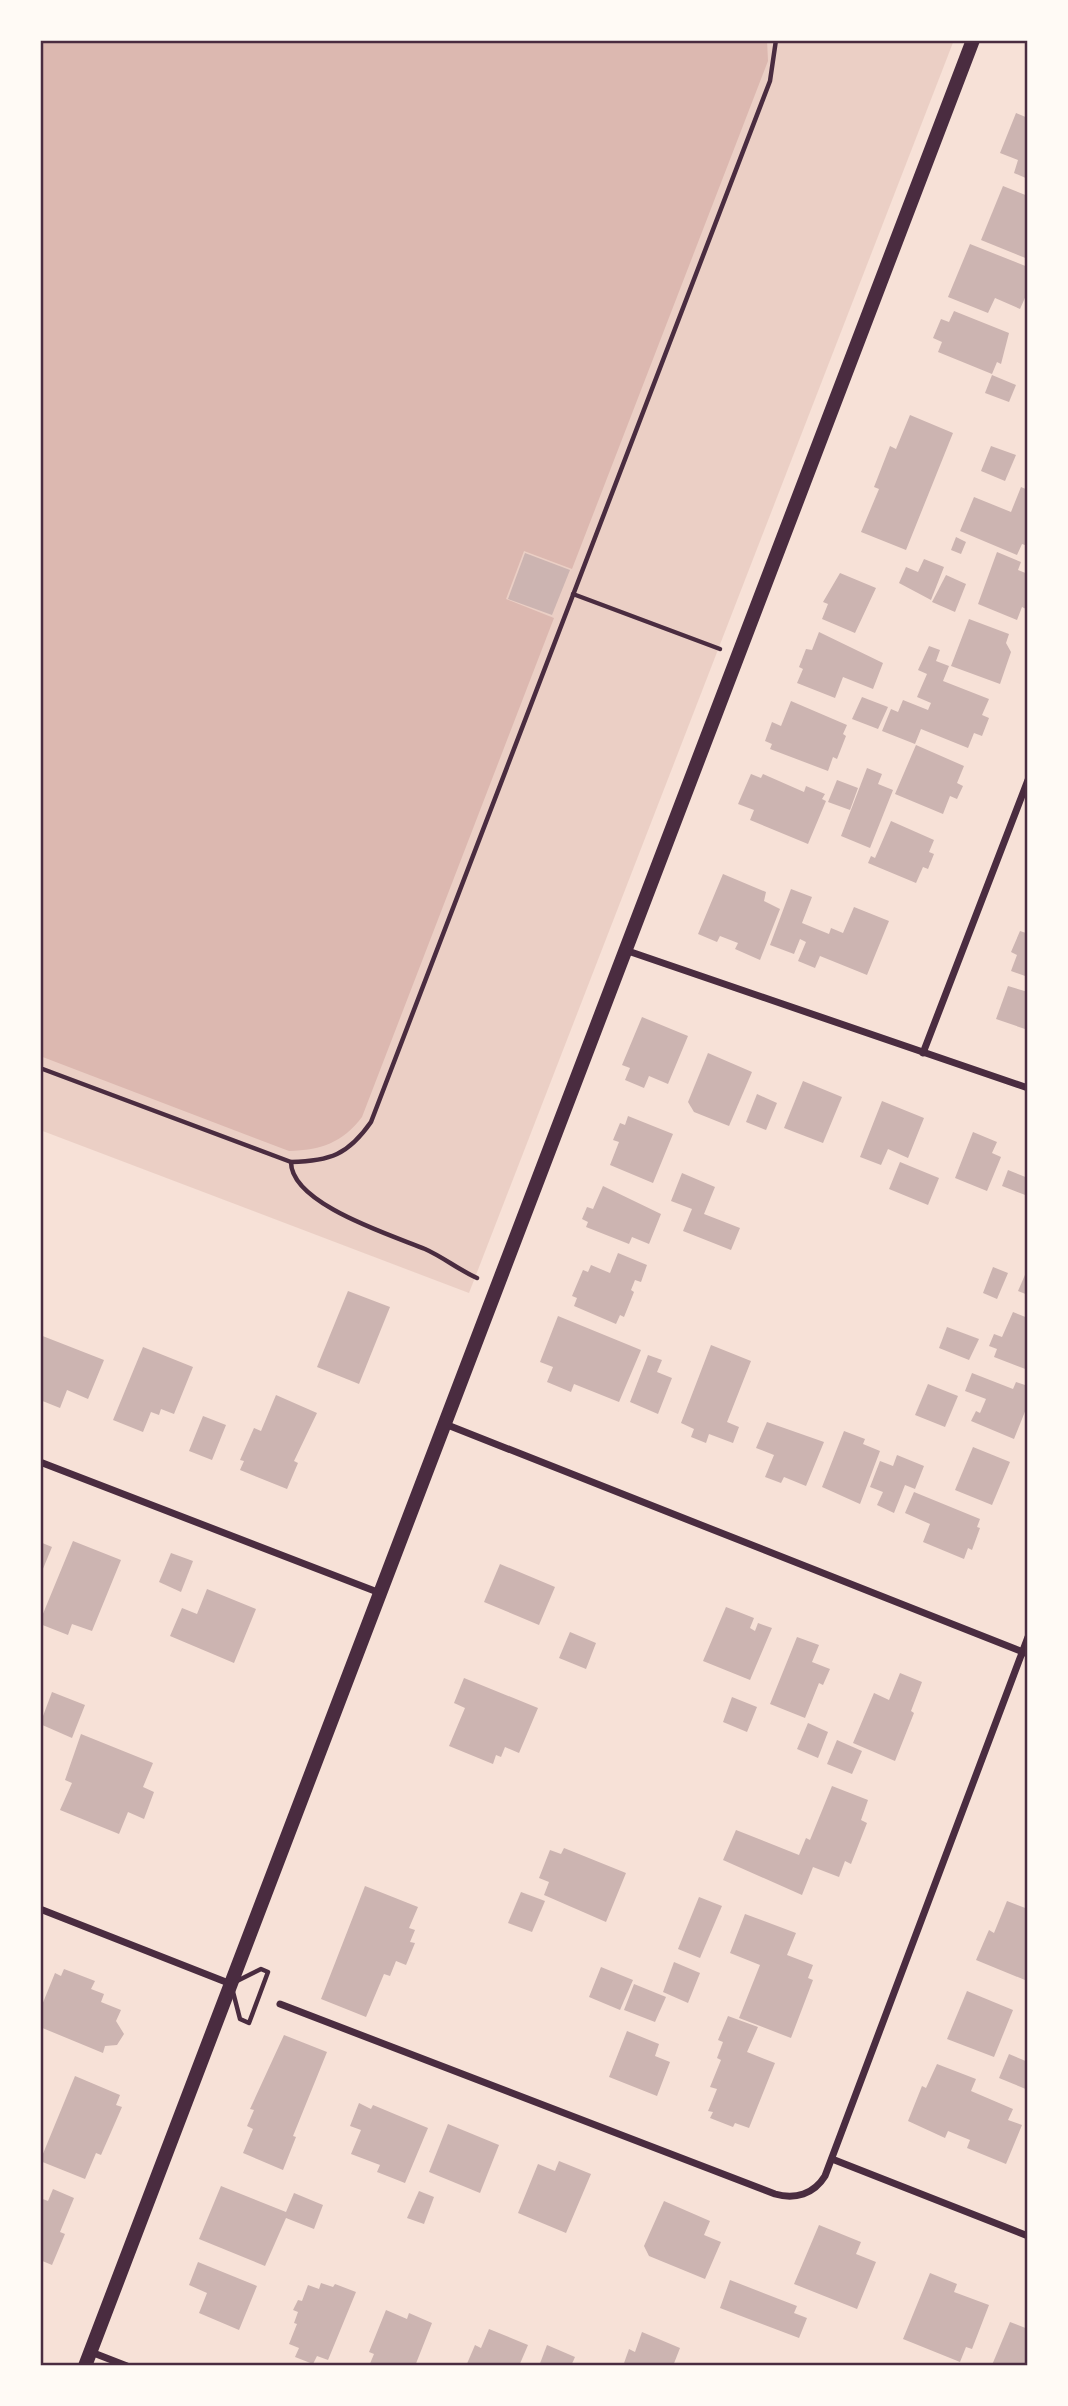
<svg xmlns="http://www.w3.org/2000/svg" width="1068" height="2406" font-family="'Playfair Display',serif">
  <rect width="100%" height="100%" fill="#f7e1d7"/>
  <path fill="#ebcfc5" d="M40 40H954L469 1293 40 1130Z"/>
  <path fill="#dcb8b0" d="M40 40H767L768 61 572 569 524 551 506 599 554 618 362 1117C342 1143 321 1150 289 1151L40 1056Z"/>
  <g fill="#ccb4b1">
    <path d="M1016 113 1028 118V179L1014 173 1018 160 1000 153Z"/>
    <path d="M1003 186 1028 196V259L981 240Z"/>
    <path d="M970 244 1028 267V291L1020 309 995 298 988 313 948 297Z"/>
    <path d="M954 311 1009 333 1001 364 997 362 992 374 938 352 942 342 933 338 941 319 949 322Z"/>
    <path d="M992 375 1016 385 1009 402 985 393Z"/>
    <path d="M910 415 953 433 906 550 861 532 879 489 874 487 890 446 896 449Z"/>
    <path d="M991 446 1016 455 1005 481 981 471Z"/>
    <path d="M1021 487 1028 490V546L1022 544 1017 555 960 531 974 497 1011 512Z"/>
    <path d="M956 537 966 542 961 554 951 550Z"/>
    <path d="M997 552 1021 562 1018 570 1028 574V610L1022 607 1017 620 978 604Z"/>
    <path d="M525 553 570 570 552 615 508 599Z"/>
    <path d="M924 559 944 567 931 600 899 583 906 567 918 572Z"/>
    <path d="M840 573 876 588 855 633 822 619 828 604 823 602Z"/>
    <path d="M946 575 966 584 955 612 932 602Z"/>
    <path d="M969 619 1009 634 1006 643 1011 652 1000 684 951 666Z"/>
    <path d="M819 632 883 663 873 689 843 677 835 698 797 683 803 669 799 667 806 649 812 650Z"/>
    <path d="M929 646 940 650 936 661 949 666 943 681 989 699 982 715 989 718 982 736 974 733 968 748 921 729 915 744 882 731 891 709 898 712 903 700 928 710 931 703 917 697 927 674 918 670Z"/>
    <path d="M862 697 888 707 878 729 852 719Z"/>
    <path d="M791 701 847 725 843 734 846 736 837 759 833 757 828 771 770 749 772 744 765 741 772 722 781 726Z"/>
    <path d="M916 745 964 766 957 783 963 786 957 799 950 796 943 814 895 794Z"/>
    <path d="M867 768 882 774 878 784 893 790 870 848 841 836Z"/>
    <path d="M751 774 761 778 763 774 804 792 806 786 825 794 822 799 826 801 808 844 750 820 754 810 738 804Z"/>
    <path d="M837 780 858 788 850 810 828 802Z"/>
    <path d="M891 821 934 840 929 852 934 854 928 869 923 867 916 883 868 863 871 856 875 858Z"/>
    <path d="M723 874 766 892 764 901 780 909 760 960 735 949 738 943 720 936 717 942 698 934Z"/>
    <path d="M791 889 812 897 802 923 829 934 831 928 843 933 854 907 889 921 867 975 820 956 815 968 798 961 806 942 800 939 794 954 770 945Z"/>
    <path d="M1028 928V977L1011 971 1017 955 1011 952 1020 931 1026 933Z"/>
    <path d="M1008 986 1028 992V1030L996 1019Z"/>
    <path d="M642 1017 688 1036 668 1084 649 1076 644 1088 625 1080 630 1068 622 1065Z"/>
    <path d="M708 1053 752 1072 729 1126 694 1112 688 1102Z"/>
    <path d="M803 1081 842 1097 823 1143 784 1128Z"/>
    <path d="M757 1094 777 1103 766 1130 746 1122Z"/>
    <path d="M882 1101 924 1118 908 1158 888 1149 881 1165 860 1157Z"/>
    <path d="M628 1116 673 1134 653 1183 610 1165 619 1142 613 1140 620 1123 625 1125Z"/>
    <path d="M973 1132 997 1142 992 1153 1001 1157 987 1191 955 1178Z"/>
    <path d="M900 1162 939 1178 928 1205 889 1189Z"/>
    <path d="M1008 1170 1028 1178V1196L1002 1186Z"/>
    <path d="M682 1173 715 1187 704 1214 740 1228 731 1250 683 1231 692 1209 671 1201Z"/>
    <path d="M603 1186 661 1214 649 1244 632 1237 629 1244 586 1227 588 1222 582 1219 587 1207 593 1209Z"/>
    <path d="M618 1253 647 1265 641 1282 635 1280 631 1290 634 1292 624 1317 620 1315 616 1324 574 1306 577 1298 572 1296 583 1270 588 1272 591 1265 610 1273Z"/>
    <path d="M993 1267 1008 1273 997 1299 983 1293Z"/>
    <path d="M1028 1268V1295L1018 1291Z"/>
    <path d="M348 1291 390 1307 359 1384 317 1367Z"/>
    <path d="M1013 1312 1028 1318V1370L994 1357 997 1349 989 1346 994 1334 1002 1337Z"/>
    <path d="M558 1316 641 1350 619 1402 574 1384 571 1392 547 1382 553 1367 540 1362Z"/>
    <path d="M947 1327 979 1339 969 1360 939 1348Z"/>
    <path d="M40 1335 104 1360 88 1399 67 1390 60 1408 40 1400Z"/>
    <path d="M711 1345 751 1361 727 1422 739 1427 733 1443 709 1434 706 1443 691 1437 694 1429 681 1423Z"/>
    <path d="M143 1347 193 1367 174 1414 161 1409 159 1415 151 1412 143 1432 113 1420Z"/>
    <path d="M648 1355 662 1360 657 1372 672 1378 658 1414 630 1402Z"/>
    <path d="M972 1373 1013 1389 1016 1382 1028 1386V1404L1014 1439 971 1421 976 1411 980 1413 986 1399 965 1391Z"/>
    <path d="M928 1384 958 1396 945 1427 915 1415Z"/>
    <path d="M276 1395 317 1413 294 1461 298 1463 287 1489 240 1470 244 1461 240 1460 254 1428 261 1431Z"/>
    <path d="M203 1416 226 1425 212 1460 189 1451Z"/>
    <path d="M767 1422 824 1442 806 1486 784 1477 781 1483 765 1477 774 1455 756 1448Z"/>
    <path d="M844 1431 865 1439 863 1444 880 1451 860 1504 822 1487Z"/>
    <path d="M973 1447 1010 1462 992 1505 955 1490Z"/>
    <path d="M897 1455 924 1466 915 1489 905 1485 894 1513 877 1505 883 1492 870 1487 880 1461 893 1466Z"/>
    <path d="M914 1492 980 1519 977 1527 980 1528 972 1550 968 1548 964 1559 923 1542 930 1524 905 1513Z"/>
    <path d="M73 1541 121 1560 92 1631 72 1624 68 1635 40 1624V1621Z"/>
    <path d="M40 1542 52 1547 40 1576Z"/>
    <path d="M171 1553 193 1561 181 1592 159 1582Z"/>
    <path d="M500 1564 555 1587 539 1625 484 1602Z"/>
    <path d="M207 1589 256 1609 234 1663 170 1636 182 1608 197 1614Z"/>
    <path d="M726 1607 754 1618 750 1628 755 1631 758 1623 772 1628 750 1680 703 1661Z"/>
    <path d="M570 1632 596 1643 586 1669 559 1658Z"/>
    <path d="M797 1637 819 1645 812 1662 830 1669 823 1685 819 1683 805 1718 770 1704Z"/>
    <path d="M900 1673 922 1682 911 1711 914 1713 895 1761 853 1743 874 1693 889 1700Z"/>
    <path d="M464 1678 538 1708 519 1753 505 1747 501 1757 496 1755 493 1764 449 1746 465 1708 454 1703Z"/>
    <path d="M52 1692 85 1705 72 1738 40 1724Z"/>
    <path d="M732 1697 757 1707 747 1732 723 1722Z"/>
    <path d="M808 1723 828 1732 818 1758 797 1749Z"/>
    <path d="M81 1734 153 1763 143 1787 154 1792 144 1819 128 1812 119 1834 60 1810 72 1783 65 1780Z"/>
    <path d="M837 1740 862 1751 852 1774 827 1764Z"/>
    <path d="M832 1786 868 1800 861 1820 867 1823 851 1864 845 1861 839 1877 813 1867 802 1895 723 1860 736 1830 799 1855 806 1838 810 1840Z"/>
    <path d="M564 1848 626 1873 606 1922 544 1895 549 1882 539 1878 550 1850 561 1854Z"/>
    <path d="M365 1886 418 1907 409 1928 415 1930 410 1942 415 1943 406 1965 396 1961 390 1976 384 1974 366 2017 321 1999Z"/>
    <path d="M521 1892 545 1901 532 1932 508 1923Z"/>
    <path d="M699 1897 722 1906 700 1958 678 1949Z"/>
    <path d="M1007 1901 1028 1909V1972L1025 1980 976 1960 989 1930 994 1933Z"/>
    <path d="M745 1914 796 1933 787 1955 813 1965 808 1978 813 1980 791 2038 739 2018 760 1965 730 1953Z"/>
    <path d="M674 1962 700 1973 688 2003 663 1992Z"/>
    <path d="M601 1967 633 1980 620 2010 589 1997Z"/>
    <path d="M64 1969 95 1981 91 1989 104 1994 101 2002 121 2010 116 2021 124 2034 117 2045 105 2046 103 2053 40 2027V2010L55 1973 61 1976Z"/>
    <path d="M634 1984 666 1997 655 2022 624 2010Z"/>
    <path d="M967 1991 1013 2010 994 2057 947 2039Z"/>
    <path d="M728 2016 758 2027 747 2052 775 2063 749 2128 735 2123 733 2127 710 2118 713 2112 708 2111 717 2089 710 2087 721 2060 717 2058 723 2042 718 2040Z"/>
    <path d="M627 2031 659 2044 655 2056 670 2062 657 2096 609 2077Z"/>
    <path d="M284 2035 327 2052 293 2136 296 2137 283 2170 243 2153 253 2129 247 2126 254 2110 250 2109Z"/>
    <path d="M1009 2054 1028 2062V2090L999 2078Z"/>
    <path d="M937 2064 976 2079 971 2091 1013 2109 1008 2120 1022 2125 1006 2164 967 2148 970 2140 948 2131 945 2138 908 2121 922 2086 926 2088Z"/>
    <path d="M75 2076 120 2095 116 2105 122 2107 101 2155 96 2153 85 2179 40 2161Z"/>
    <path d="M359 2103 371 2109 373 2105 428 2128 405 2183 377 2172 380 2165 351 2154 361 2130 350 2126Z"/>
    <path d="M448 2124 499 2145 480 2193 429 2172Z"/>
    <path d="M559 2161 591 2174 566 2233 518 2213 538 2164 555 2171Z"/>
    <path d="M221 2186 286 2212 294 2193 323 2205 314 2229 286 2218 265 2266 199 2239Z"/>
    <path d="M53 2189 74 2198 60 2232 65 2234 52 2265 40 2260V2198L48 2201Z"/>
    <path d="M419 2191 434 2197 424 2224 407 2218Z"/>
    <path d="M664 2201 710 2221 704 2235 721 2242 705 2279 649 2256 644 2246Z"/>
    <path d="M819 2225 861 2242 856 2254 876 2262 857 2309 794 2284Z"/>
    <path d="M198 2262 257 2286 239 2330 199 2313 207 2293 189 2285Z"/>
    <path d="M930 2273 957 2284 954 2292 989 2305 972 2349 966 2347 960 2362 903 2339Z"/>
    <path d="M730 2280 797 2306 794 2313 807 2318 799 2338 720 2308Z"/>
    <path d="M321 2283 333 2287 335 2284 356 2292 328 2360 317 2356 313 2364 295 2357 299 2348 289 2344 297 2324 294 2323 298 2312 293 2310 298 2300 302 2301 308 2285 319 2289Z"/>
    <path d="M386 2310 407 2319 409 2313 432 2323 415 2366H369L374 2354 369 2352Z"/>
    <path d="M1010 2322 1028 2329V2366L992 2365Z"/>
    <path d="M489 2329 528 2345 519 2366H466L475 2345 481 2348Z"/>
    <path d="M642 2332 680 2348 673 2366H623L629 2349 635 2352Z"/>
    <path d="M547 2345 575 2357 571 2366H539Z"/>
  </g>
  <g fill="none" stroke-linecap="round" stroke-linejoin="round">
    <g stroke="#4a2c40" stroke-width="4.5">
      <path d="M573 594 720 649"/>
      <path d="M40 1068 291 1162C330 1161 348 1155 371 1122L770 81 776 40"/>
      <path d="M291 1162C291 1204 391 1235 425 1249 443 1257 459 1270 477 1278"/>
      <path d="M261 1969 268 1972 249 2023 240 2019 231 1984Z"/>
    </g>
    <g stroke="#4a2c40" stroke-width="7">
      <path d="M625 950 1028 1088"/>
      <path d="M923 1053 1028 780"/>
      <path d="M445 1424 1028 1654"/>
      <path d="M40 1462 380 1593"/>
      <path d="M40 1909 231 1984"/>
      <path d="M280 2004 775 2194C795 2200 814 2194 825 2176L1028 1637"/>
      <path d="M832 2159 1028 2236"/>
      <path d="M91 2352 127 2366"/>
    </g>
    <path stroke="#4a2c40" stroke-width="14" d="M85 2366 973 40"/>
  </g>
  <rect width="1068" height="2406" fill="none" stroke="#fffaf5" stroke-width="84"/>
  <rect x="42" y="42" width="984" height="2322" fill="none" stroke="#4a2c40" stroke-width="2.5"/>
</svg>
